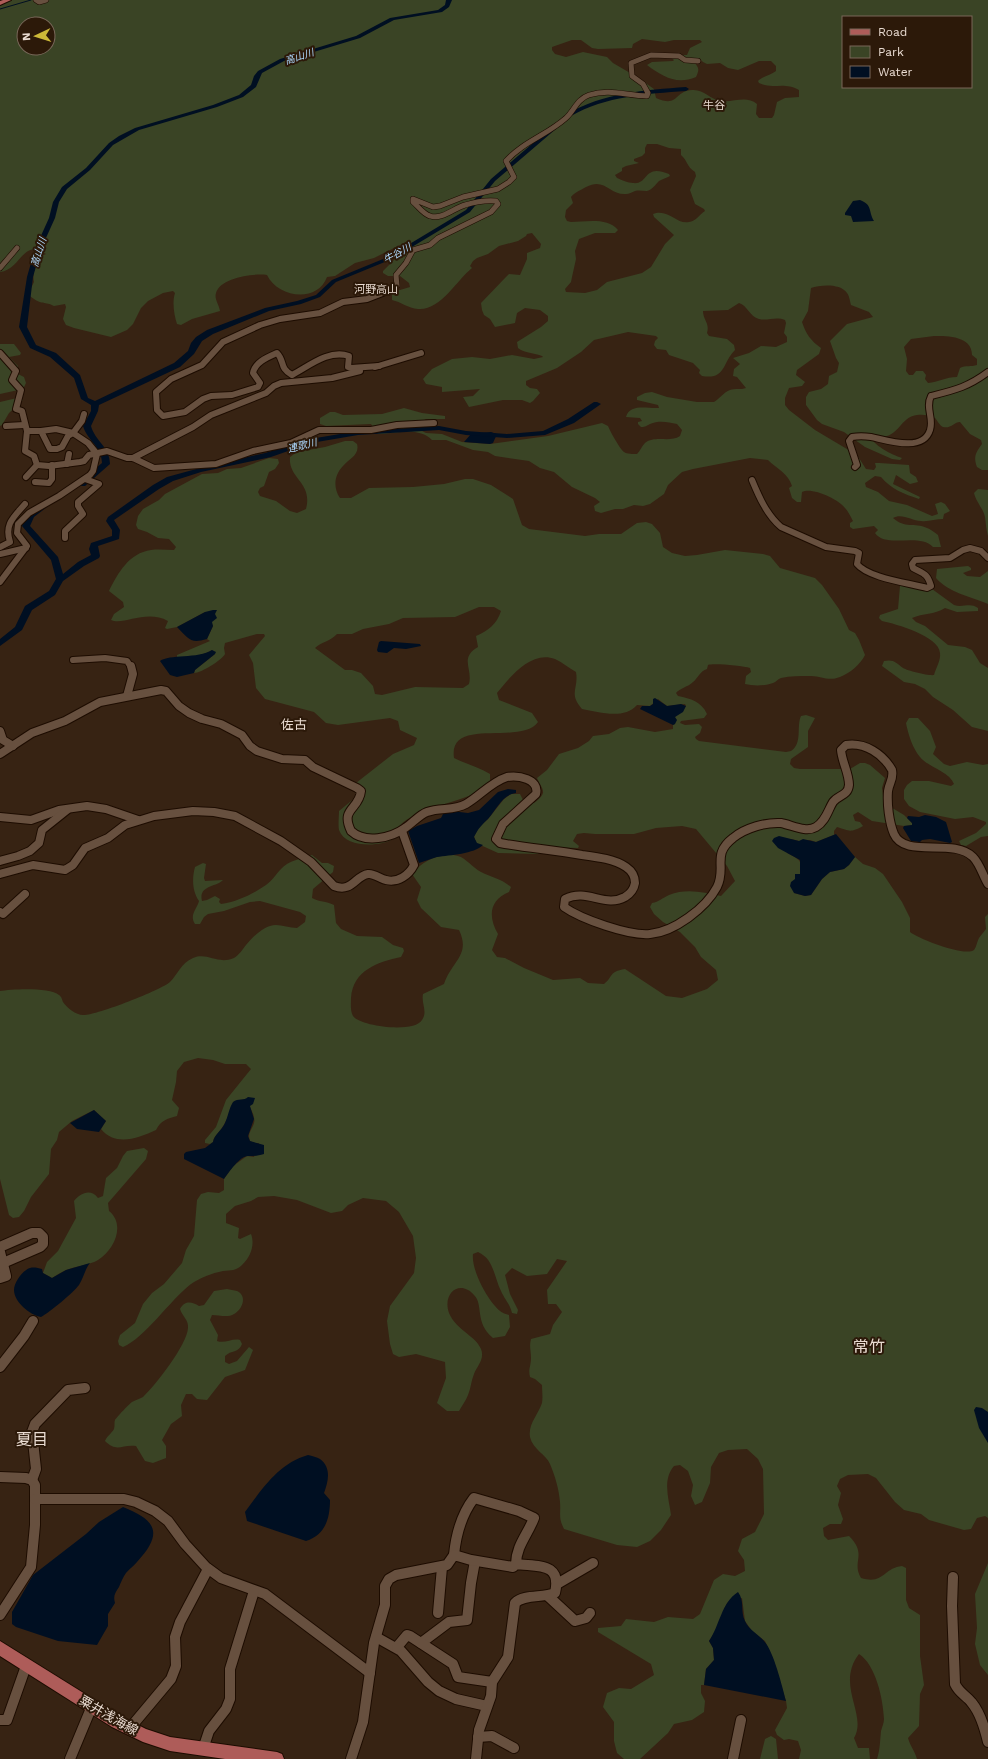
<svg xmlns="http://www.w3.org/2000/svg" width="988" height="1759" font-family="'Work Sans','Noto Sans JP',sans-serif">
  <rect width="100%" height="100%" fill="#372313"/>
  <g fill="#3a4425" fill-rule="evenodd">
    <path d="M0 0H988V470H982L977 467C973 457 976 452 982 444L981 440 970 434 960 422C954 422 951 429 943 427 939 425 938 421 935 418 930 415 922 414 917 415 902 417 900 432 887 436 881 438 875 433 869 434 872 445 892 455 902 458L900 460 892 459 865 447 844 432 822 424 817 420 806 405V397L809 392 821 389 828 384 829 376 837 372 839 363 836 358 830 341 847 324 873 317 869 312 851 305C850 301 849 295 847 293 840 283 820 285 811 288L808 311 802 322C806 334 811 341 821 348L819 354 797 370 796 375 805 382 802 386 789 388 785 398V405L789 410 815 430 857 455 866 469 874 470 876 467 875 463H879L909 465 910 473 916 477 918 482 910 484 896 475 893 484 920 497 919 499C904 494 891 489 881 477L875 476 865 483 866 487 878 492 889 501 907 505 932 516 938 514 935 504 941 502 945 504 950 511 944 514 943 519C936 519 928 522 921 521 912 521 902 513 893 518 905 529 914 522 927 528 930 529 934 532 938 535L941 547H933C919 532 886 549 875 533L878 530 874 526 853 529 850 527V523L853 521C851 517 848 511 845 508 838 499 812 487 802 492L801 502H797L792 498 789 488 792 486C788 473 777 469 768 460L750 458 693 469 682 472 668 485 664 494 650 504 643 506 634 505 623 509H615L601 513 595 511 594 506 600 502 595 498 572 487 554 472 540 468 529 461 495 456 488 452 473 450 446 440H432C419 426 394 434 378 434L371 424 326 426 320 424V418L330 412H335L343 415 382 414 404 408 422 413 445 416V419H426L421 422 420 426 422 431 426 433 442 434 462 442 490 444 548 436 602 423 608 426C610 431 620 449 624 452 627 454 633 454 637 454 640 451 642 446 645 443 655 435 670 443 680 436L682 430 677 424C668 422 659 420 650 424 646 426 646 427 641 427L638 424V422L642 421 640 418 626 417C630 403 648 409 659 408L658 405 637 400V397L645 393 652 392 667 397 697 402H714C719 399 724 392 730 390 735 388 741 390 746 388L737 377 733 376 734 369 740 364 733 358 749 353 761 346 776 347 787 342V337L784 333 786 323 785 320C776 316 768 321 759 319 750 317 747 305 739 303L728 310 703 311C703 320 710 323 707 333L709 336 727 339 734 345 735 350C722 363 726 380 702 376L699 373 700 370 693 363 669 355 666 350 657 349 654 345 655 341 658 338 656 336 628 332 594 340 581 352 557 368 526 381V385L530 388 537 389 540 393 533 401 530 403 522 400H503L469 407 463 397 473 396 480 389 442 392V387L426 384 423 379 432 369 452 359 472 357 490 359 512 355 534 359 543 357 542 356C535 353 524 353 518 348L517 342 541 327 548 321V316L540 310 525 308 517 313 515 323 495 327 490 319 484 315 482 310 481 303 505 278 509 274 520 275 527 259V253L540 248 541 244 532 233 527 234 526 236 518 241 499 246 488 254 477 258 473 261 470 266 472 268C457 280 440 311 418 309 408 308 401 302 392 300V294L385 295V291L400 290 410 287 409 283 400 276H388L383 273V271L395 259 405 247 404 245H400L374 258 355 263 335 276 327 277C317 304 277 297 267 275 254 273 220 278 216 293 214 299 219 304 220 311L192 319 181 325 177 324C174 315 172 302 175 293L173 291 163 293 148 301 141 308 133 324 127 330 111 337 74 328 66 325 63 319 66 307 65 304 54 306C45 301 42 306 30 296L29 292 34 282C32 273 36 265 39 257L46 254C23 237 21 270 0 272ZM843 17H971V87H843ZM24 24H48V48H24ZM642 39 665 42 674 40H700L702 42 690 48 687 55H674L670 57 674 60 673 61 652 62 647 65C663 77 677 85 696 77 701 67 697 67 692 59L693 58 700 59 703 62 707 64 720 63 728 68 738 70 759 61H771L776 66V71C771 75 763 76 758 81L759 83C773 90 783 81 799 90V97L785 98 777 102 774 115 772 118H759L756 114 757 104C746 95 733 103 721 101 709 99 704 89 692 90 674 91 679 108 656 98L654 89 637 77 613 63 607 57 583 52 566 57 555 54 552 50V47L572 40H581L592 48 598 49 632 48 633 44ZM647 144H657L669 148 681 149V155C688 161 686 166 695 172L696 176 690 190 695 204 704 209 705 211C699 215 696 221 689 222 677 225 668 208 653 214L654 217 674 235 665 244 651 267 642 273 607 282 597 290 585 293 566 292 565 289 571 282 572 277 576 259 575 251 579 239 595 233H615L618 230C608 217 585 222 571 222L567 221 565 217 566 210 573 203 571 197C575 192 581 190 586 187 605 177 609 195 626 194 629 194 632 192 635 191 639 190 643 191 647 191 653 189 655 185 659 181 662 179 667 178 670 176L669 174C643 163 649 185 633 183 628 183 622 180 617 178L615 175 622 171V168L626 166 639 163 634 161V159L642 156 645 153V148ZM934 336C948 336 972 336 972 355L977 359V365C971 367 966 365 960 368L957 377C946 377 938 382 928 383L925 379 926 375 923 371H916L913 375H909L906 371 907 359 904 347 911 339Z"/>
    <path d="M0 344H14L21 353 20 355 9 357 18 366V374L24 377 26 383 23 389 0 394Z"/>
    <path d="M17 398 23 400 9 413 2 425 0 426V402Z"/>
    <path d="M345 441H353L357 444C360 455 349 459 343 466 334 475 333 488 340 498H351L369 488 413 487 444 484 465 479H473L491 485 513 499 522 525 529 529 585 536 599 534H621L637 523 646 522 652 524 660 533 663 547 672 553 685 556 697 555 725 550 763 554 770 556 780 568 815 578 822 585 839 609 849 630 855 633 859 640 865 655C860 665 850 673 840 677 827 682 821 675 809 676 800 676 790 676 781 678 778 679 776 682 773 683 765 686 753 686 745 684L746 676 751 672 750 668C743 666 714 663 708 665L707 669C700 671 698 678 693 682 688 687 680 688 676 693L678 696C691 699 701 701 707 714L704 718 681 721 680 723 685 725 699 724 702 727 700 733 695 737 696 739 699 741 786 752 791 751C803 743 796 727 801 716L806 715 815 718 808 731V747L791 759 790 764 794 768 800 769H850L860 763H865L870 765 885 778 882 788 884 803 904 815 912 823V825L904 826 872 821 858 812 853 815 855 821 860 822 863 826C850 833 850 831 837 827L834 831V835L816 842 810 840 799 841 791 839 787 853C791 855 798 858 800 862 804 870 797 885 794 893L805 896 811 895 822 879 830 872 844 869 849 865 855 857 863 864 875 868 883 874 902 902 910 918V932C919 939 965 957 974 950 976 948 977 942 979 938 981 935 984 932 986 929L985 917 988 914V1518L985 1516 977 1518 971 1529 964 1530 929 1520 921 1514 904 1510 895 1502 876 1478 868 1474 848 1475 840 1479 837 1486 841 1493 838 1505 843 1519 841 1524H830L823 1528 824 1536 828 1540 849 1536C868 1555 851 1561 861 1578 884 1585 883 1568 902 1566L906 1568V1600L909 1608 920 1615V1656L924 1685 920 1694 919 1726 908 1738C910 1746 915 1751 917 1759H877C880 1750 880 1741 881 1731 882 1727 884 1723 884 1719 883 1699 876 1665 859 1654 835 1685 868 1715 854 1738L858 1748H869L870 1759H799L801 1750 798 1741 789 1739 784 1740 777 1735 775 1730 787 1708 786 1701 773 1659 765 1641 752 1631 745 1621 742 1598 727 1603 715 1632 709 1641 713 1648 714 1660 706 1669 704 1685H701V1693L705 1701 704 1712 692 1720 674 1724 668 1733 640 1759H624L617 1753 614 1741V1722L603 1707 607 1693 619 1688 631 1689 654 1675 651 1664 598 1632V1628L621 1626 626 1619 654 1622 668 1617 693 1619 700 1614 714 1580 723 1574 735 1576 745 1571 744 1560 738 1551 742 1539 755 1532 764 1514 763 1469 758 1459 747 1449 728 1450 719 1453 711 1467 710 1483 702 1502 695 1505 691 1496 693 1485 688 1471 680 1465 674 1466C662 1480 669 1499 671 1515L661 1530 650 1541 637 1547 617 1545 564 1529C558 1517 561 1514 560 1502 559 1489 555 1476 550 1464 546 1454 533 1450 530 1437 528 1424 538 1415 542 1403 543 1397 542 1390 542 1385L535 1379 530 1377C528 1369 531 1366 531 1358 531 1350 529 1347 531 1339L550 1334 553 1325 562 1312 556 1304H548L547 1290 567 1261 557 1259 547 1274 527 1276 512 1268 505 1275 510 1294 518 1310 517 1314 512 1313C510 1304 505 1300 501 1291 494 1277 494 1259 478 1252L473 1254C471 1270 488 1301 500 1311 502 1313 506 1314 509 1315L510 1327 505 1336 493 1338C474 1322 484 1305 474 1295 460 1279 442 1293 449 1313 456 1330 476 1336 481 1349 485 1359 477 1366 474 1374 471 1381 471 1388 468 1395 466 1400 462 1406 459 1411H447L437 1403 446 1378 445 1362 416 1354 399 1357 393 1354 390 1344 387 1321 390 1306 414 1273 416 1258 413 1236 399 1212 386 1201 363 1198 348 1205 342 1211 331 1213 297 1200 274 1196 258 1197 251 1201 235 1206 226 1214V1223L239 1228 238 1238 240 1239 251 1234C255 1244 251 1257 242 1265 236 1271 231 1270 223 1271 212 1273 200 1278 191 1284 170 1300 145 1338 123 1347L119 1345 118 1341 120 1335 135 1323 143 1304 152 1293 164 1284 182 1263 186 1250 194 1236 197 1200 201 1194 208 1192 219 1193 224 1190V1179L233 1166 247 1156 254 1157 259 1143H254L250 1141C247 1133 252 1130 254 1123 256 1116 249 1105 245 1100H238C229 1111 227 1123 218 1133 215 1137 214 1137 213 1142L210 1144 205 1143V1140L216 1127 226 1100 251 1069 246 1064H225L213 1060 198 1058 184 1062 177 1071 176 1082 172 1100 179 1108 177 1116C167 1119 161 1120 156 1130 138 1138 116 1147 101 1129L106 1121 94 1110 72 1121 59 1132 57 1140 51 1149 49 1174 31 1197 24 1211 19 1217 13 1218 9 1215 0 1179V991C12 989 50 987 59 995 62 997 62 1000 63 1002 67 1008 76 1015 83 1015 95 1016 161 990 170 982 178 974 181 963 193 958 208 952 217 965 234 958 239 955 243 949 246 945 253 937 264 925 276 925 282 925 290 928 297 928L305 922 306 916 300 912 260 901 250 902 224 911 208 914 204 917 200 924H195C189 915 197 909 199 901 192 891 192 878 195 867L203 863 206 864 204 878 205 881 223 880C217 887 198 885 202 901L207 900 215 896 220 899 219 902 221 904C237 902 253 894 266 885 272 881 276 874 281 869 288 861 302 858 312 855L322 863H328L334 866 333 872 313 889 312 898C319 902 326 901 334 905L336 923 341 929 357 936 382 937 393 945 403 948 404 951 401 957C378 962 353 970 351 998 351 1003 350 1011 353 1016 361 1027 415 1033 422 1020 428 1011 421 1004 423 994L444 984C452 961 471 955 459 930L441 927 421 908 417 900 421 887 412 874C422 861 441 851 458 856 466 858 473 868 481 872 491 877 502 879 511 887L509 892C489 900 488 917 498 934L492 950 497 957 505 958 524 968 553 980 580 978 588 983 604 984C614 976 608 972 625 969L666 996 682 998 707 989 718 980 716 970 701 957 695 947 680 932 663 922 654 914 650 907 652 903C659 902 662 898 669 895 686 888 703 892 721 896L735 881 727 866 696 829 682 826 656 828 634 834H595L584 833 577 834 573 841 579 846 578 848 545 847 538 854 498 853 476 843 474 836 479 827 488 819 504 799 511 794H520L524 802 534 803C549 792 542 790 537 778L547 770 559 754 578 748 589 741 593 736 609 734 620 728 628 727 655 732 673 729V725L675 724 674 718 686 706 685 704 667 706 658 699 650 706 637 705C624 720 599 712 582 709 568 693 579 689 576 672 569 668 562 662 555 659 531 650 510 677 497 693L499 700 532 713 538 722C521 746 448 716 454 758 466 764 479 767 490 774V782C485 786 480 791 475 793 453 805 398 810 393 839 380 847 345 848 339 830 338 825 339 816 339 811L362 792V787L356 783 393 754 414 745 417 738 400 730 398 721 390 718 338 725 326 723 314 712 265 699 256 688 253 663 249 655 265 636 264 634H257L225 643 224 648 225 654C222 660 201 673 194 673L195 670 215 654 212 650C203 656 188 658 177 657V655L210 641 207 639 213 626 205 612 177 627 167 629 165 628 168 621C146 609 123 626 111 620L114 614 124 607 123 602 109 591C118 573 129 553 151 550 159 549 166 550 174 550L176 547 169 539 158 538 147 532 138 529 136 525 138 516 143 509 159 500 165 494 202 474 218 473 227 469 241 468 269 458 278 459 279 463 275 469 269 472 264 486 260 488 258 492 260 496 276 501 290 511 297 513 306 509C313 482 288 479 290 457L297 452 325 447ZM479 607H494L501 611C497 624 488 631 476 636L478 647C459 658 473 669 469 684L463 688 415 687 382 695 375 694 373 686 361 673 352 670H345L315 648C321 642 331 641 337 634H352L363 629 389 624 403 618 455 617Z"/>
    <path d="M978 489 988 490V536C986 530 986 523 985 517 983 508 976 502 974 493Z"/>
    <path d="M968 566 971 568V570L963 573 967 576 980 577 988 571V604C970 596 949 593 936 578L937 569Z"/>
    <path d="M905 583 932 589 954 605C963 608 970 602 978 608V611L957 612 945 608C934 615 923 613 912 618L916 622 925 626 948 645 965 647 972 650 980 663 988 668V731L972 727 953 710 933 697 925 689 915 684 904 682 882 666 884 661C894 659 896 663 903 668 908 671 929 676 934 675 936 668 941 660 940 653 939 636 896 624 882 621L879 618 880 615 898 609 900 586Z"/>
    <path d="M909 718H918L930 731 936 747 933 754 944 764 950 766 967 762 983 765 988 764V836L981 837 966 846 961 845 959 841 976 833 986 824V822L973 817 955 819 920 812 909 806 904 799V790L907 785 912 781H929L951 786 954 784C949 771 929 768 920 757 913 749 908 734 906 723Z"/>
    <path d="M144 1148 148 1151 146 1159 108 1203 109 1211C126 1225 114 1250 98 1260 90 1265 77 1266 69 1269 63 1271 57 1275 52 1278L43 1273 47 1262 58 1251 76 1218 74 1201C80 1193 91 1188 98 1198L103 1196 106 1178 117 1168 123 1156 127 1151Z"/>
    <path d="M227 1289C230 1290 234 1290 237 1291 248 1296 242 1310 234 1314 228 1318 219 1315 212 1315L210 1320 218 1335 217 1341C225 1344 232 1338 240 1340L242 1344C239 1353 231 1350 225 1356V1362L229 1364 237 1361 249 1347 253 1350 245 1370 225 1377 207 1400 197 1399 192 1394H186L181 1405 182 1416 171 1424 162 1440 166 1446V1458L153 1463 145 1461 136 1446C122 1444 117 1453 105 1441 107 1436 112 1433 114 1429 115 1426 114 1422 115 1420 117 1417 129 1404 132 1402 135 1400 140 1399 143 1397 155 1386 187 1345 188 1328 189 1320 182 1316 180 1309 185 1300 192 1302 199 1306L204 1305 214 1291Z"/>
    <path d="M988 1563V1675L980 1665 975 1644 977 1628 975 1594Z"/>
    <path d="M771 1736 776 1739 778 1759H760L765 1739Z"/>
  </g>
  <g fill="#000f22">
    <path d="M860 200C873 205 868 211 874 221L853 222 851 216 845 215V213L853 201Z"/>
    <path d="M491 432 497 434 493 443 490 444 464 442 471 434Z"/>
    <path d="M213 610H217L215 614 217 618 212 622 213 626 207 639C190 644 189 639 177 627L205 612Z"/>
    <path d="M381 641 420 644 421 646 406 649 394 648 387 653 378 652 377 650 379 642Z"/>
    <path d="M212 650 216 652 215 654 195 670 194 673 177 677 170 675 160 661C169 654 198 659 212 650Z"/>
    <path d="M655 698 667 706 681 704 686 706 683 712 675 717 677 720 675 724 673 725 640 709 642 706H650L653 704V699Z"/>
    <path d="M508 789 516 790V793C502 795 497 809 488 819 481 826 479 827 474 837L477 843 483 845C474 854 450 855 437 857 431 859 425 861 419 863L408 831 417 826 441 818 444 812 451 811 468 813 479 810 498 792Z"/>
    <path d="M925 815 936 817 946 822 952 842 950 843 930 839 922 840 920 842 911 841 903 828 904 826 912 825V823L907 818 908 816 919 817Z"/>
    <path d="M836 834 855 857 849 865 844 869 830 872 822 879 811 895 805 896 794 893 790 886 791 882 795 879V874H800V860L778 848 772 841 774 838 779 836 799 841 803 839 816 842Z"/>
    <path d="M248 1097 255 1098 253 1104 250 1106 254 1119 248 1136 250 1141 264 1145V1154C258 1156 254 1156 248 1156 240 1156 229 1172 224 1179L184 1159V1154L186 1152 205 1148 213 1142C214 1135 222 1130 225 1123 228 1117 229 1108 233 1102 238 1098 244 1101 248 1097Z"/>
    <path d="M94 1110 106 1121 99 1132 77 1129 70 1123Z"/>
    <path d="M90 1263C85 1269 84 1277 79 1285 73 1293 50 1312 41 1317 30 1315 14 1302 14 1290 14 1282 23 1270 30 1268 34 1267 38 1268 42 1269L43 1273 52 1278 66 1270Z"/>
    <path d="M976 1407 982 1408 988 1412V1443L979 1428 974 1410Z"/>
    <path d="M308 1455C312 1456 317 1457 320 1459 332 1468 328 1482 324 1493L330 1500C330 1519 325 1535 306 1541L247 1521 245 1512C262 1489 279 1463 308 1455Z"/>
    <path d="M123 1507C156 1520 164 1533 137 1562 134 1566 129 1569 126 1573 123 1577 121 1582 119 1587 115 1593 113 1596 115 1603L108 1614V1626L97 1645 58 1641 16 1627 12 1624V1612L33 1575 86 1534 99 1522Z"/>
    <path d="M738 1592C745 1601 740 1611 745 1621 749 1630 758 1634 764 1641 774 1652 782 1686 786 1701L704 1685 706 1669 714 1660 713 1648 709 1641C720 1625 721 1603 738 1592Z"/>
  </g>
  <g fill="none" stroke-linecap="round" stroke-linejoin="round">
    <path stroke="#000f22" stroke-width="1" d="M0 9 31 0"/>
    <g fill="#000f22" fill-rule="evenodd">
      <path d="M446 0H452L449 7 442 12 394 20 360 38 284 61 262 73 256 87 243 97 217 107 139 130 113 145 90 170 67 189 59 202 55 218 41 249 33 277 27 327 36 345 56 353 80 375 88 398 95 401 174 363 188 351 191 343 196 337 207 330 265 308 297 301 316 295 332 280 388 257 466 210 491 179 567 114C603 93 645 90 686 87L689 89 686 91C646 94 606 96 571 116L495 181 470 212 392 259 336 282 320 297 301 304 269 311 213 334 202 341 194 354 180 367 99 405 98 411 91 426C95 441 110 447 110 464L85 486H79V482L102 463C102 447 87 440 83 426L91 411V405L81 399 74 378 50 357 30 348 19 327 27 277 35 249 49 218 53 202 62 187 86 168 109 143 119 136 135 128 213 105 239 95 251 85 254 76 258 71 280 59 356 36 390 18 438 10 445 5Z"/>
      <path d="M594 402H597L601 404 574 423 545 435 507 438 466 435 439 430 358 435 311 443 271 457 201 472 173 481 159 489 114 520 120 530 119 539 98 546 100 556 99 558 84 566 63 581 55 595 32 610 22 630 0 646V639L15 627 25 606 49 591 56 579 51 560 22 526C26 517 34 503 46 505L47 507 34 517 30 526 58 557 63 574 78 562 91 555 89 549 91 543 112 536V530L106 521 108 517 153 485 167 477 200 468 265 453 310 439 358 431 439 426 466 431 507 434 543 431 568 419Z"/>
    </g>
    <defs>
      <g id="minor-far3">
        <path d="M36 0 39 2 46 0"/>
        <path d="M0 268 17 248"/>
        <path d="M383 293 397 286 396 275 406 263 413 250 430 245 438 238 491 212 498 204 496 201C486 200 475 202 465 205 454 208 442 220 430 216 423 214 418 206 413 202V199L433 207 440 206 463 197 498 189 509 182 514 177 506 161C523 142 547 135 566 118 574 111 577 99 589 95 610 88 627 96 647 96L648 93 643 84 632 76 631 63 651 55 679 56 685 60 698 61"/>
      </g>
      <g id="minor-far2">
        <path d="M0 353 16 371 12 380 21 390 16 409 22 411 27 431 25 451 34 456 37 465 49 466 80 462 84 461 89 455 107 451 127 458H133L154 468 216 464 253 451 291 443 319 430H371L397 425 434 423"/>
        <path d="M379 366 351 368 348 367 349 356C329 349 309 366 292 375 279 368 285 361 277 353 268 357 255 362 253 373L260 383 258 387 232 395 211 396 203 399 185 412 163 416 157 410 156 392 171 379 202 365 223 342 260 325 280 319 320 313 343 302 367 299 385 292"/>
        <path d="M375 367 421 353"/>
        <path d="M6 426 24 425"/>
        <path d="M27 431H41L50 449H57L62 447 68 436 73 433"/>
        <path d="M41 431 56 429 73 433"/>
        <path d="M133 458 193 427 211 415 266 393 274 386 281 383 332 378 360 371"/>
        <path d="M67 464 69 454"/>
        <path d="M855 467 857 465 849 441 852 437C858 436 864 436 871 437 886 440 923 453 930 430 934 418 925 408 931 396 955 390 968 387 988 372"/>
        <path d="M26 477 37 465"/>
        <path d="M752 480C759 497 767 515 781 527L826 547 855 551 859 553 857 564C868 578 909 583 927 588L931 586C927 573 924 574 913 568L912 564 915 560 950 558 963 550 970 548 981 551 988 558"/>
        <path d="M35 482 49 483 52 479V465"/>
        <path d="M65 538V531L83 514 78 506V502L99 484 85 479"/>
        <path d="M0 547 10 542C4 524 14 517 25 504"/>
        <path d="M0 554 26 548"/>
        <path d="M0 582 27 546 17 533 18 524 29 513 59 496 90 475 93 471 97 454 88 443 73 433 82 421 84 414"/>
        <path d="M73 660 105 658 127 661 131 667"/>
      </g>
      <g id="minor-far1">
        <path d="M127 696 133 674 131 666"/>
        <path d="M0 731 3 740 13 746"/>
        <path d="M0 754 32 733 65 721 100 702 161 690 166 691 179 706 189 713 202 719 221 724 242 735 250 746 257 751 282 759 305 760 313 767 357 788 361 791C359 810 340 808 351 831 365 844 391 838 405 828 413 823 419 815 427 812 440 807 454 811 466 804 480 796 491 782 507 777 518 775 540 779 536 794L503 824 496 839 500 843C527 848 555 850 582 855 597 857 614 859 626 867 632 871 635 876 635 883 634 889 630 894 625 897 605 908 587 888 565 899L564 907C581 919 629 936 650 934 674 932 706 908 717 887 727 867 711 855 733 838 745 828 766 822 781 823 792 825 806 833 816 827 826 821 828 810 833 802 838 795 848 796 849 785 849 773 842 762 841 750L846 745C865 742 883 754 892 770 894 779 889 783 888 791 887 804 889 822 894 834 905 859 953 837 973 857 980 864 983 876 988 884"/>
        <path d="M0 817 31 820 59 810 87 806 106 809 138 820"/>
        <path d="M0 861 18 856 30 851 39 843 42 830 67 810"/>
        <path d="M0 874 33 865 65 870 73 865 85 848 108 838 125 825 154 816 193 811 214 812 235 816 281 841 311 862 334 886C352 893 355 876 368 874 374 873 380 879 386 880 398 883 409 875 414 865L402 831"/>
        <path d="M0 912 3 914 25 894"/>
      </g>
      <g id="minor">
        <path d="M0 1247 32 1233H39L43 1237V1244L40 1247 3 1263"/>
        <path d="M0 1252 6 1276 0 1278"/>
        <path d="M0 1367 24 1336 33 1321"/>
        <path d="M0 1477 26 1478 32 1480 35 1485V1525L31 1567 0 1615"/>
        <path d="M32 1480 36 1469 32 1432 35 1424 68 1390 85 1388"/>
        <path d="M35 1499H124L136 1502 155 1511 168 1521 185 1544 206 1567 221 1578 265 1594 370 1673"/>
        <path d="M454 1555C456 1534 461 1515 474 1498L519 1511 534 1518C528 1534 516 1546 516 1564"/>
        <path d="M953 1577 952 1606 955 1684C959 1693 967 1696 972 1703 981 1714 985 1729 988 1742"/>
        <path d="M557 1584 593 1563"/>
        <path d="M548 1596 575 1621 586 1618 590 1613"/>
        <path d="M438 1613 442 1567"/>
        <path d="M376 1637 401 1651 428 1682 439 1691 456 1699 487 1706"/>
        <path d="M421 1643 449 1622 467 1620 471 1583 475 1561"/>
        <path d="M397 1647 407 1635 410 1636 453 1664 458 1677 492 1682"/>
        <path d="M0 1720H7L26 1666"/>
        <path d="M130 1728 171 1679 176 1666 175 1637 180 1622 208 1569"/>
        <path d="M478 1737 492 1736 514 1748"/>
        <path d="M203 1749 209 1731 226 1709 230 1699V1669L254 1591"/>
        <path d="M70 1759 92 1706"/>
        <path d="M351 1759 363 1722 374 1643 385 1605V1586L389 1579 396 1575 447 1565 454 1555 471 1560 513 1567 516 1564C538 1567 562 1562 555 1593 543 1598 524 1594 515 1603L508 1657 492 1682 491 1696 479 1730 476 1759"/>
        <path d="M733 1759 741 1720"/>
      </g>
      <g id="major">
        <path d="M3 0H11L0 5V1Z"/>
        <path d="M0 1641 122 1717 146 1729 170 1737 277 1752 282 1754 284 1759H225L170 1751 143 1742 112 1727 0 1656Z"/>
      </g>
    </defs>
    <use href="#minor-far3" stroke="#1d0c00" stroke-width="6"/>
    <use href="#minor-far2" stroke="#1d0c00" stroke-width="8"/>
    <use href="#minor-far1" stroke="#1d0c00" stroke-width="10"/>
    <use href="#minor" stroke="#1d0c00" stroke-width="12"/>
    <use href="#major" stroke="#1d0c00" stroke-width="2"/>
    <use href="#minor-far3" stroke="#67503f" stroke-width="5"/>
    <use href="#minor-far2" stroke="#67503f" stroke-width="6"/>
    <use href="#minor-far1" stroke="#67503f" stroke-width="8"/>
    <use href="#minor" stroke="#67503f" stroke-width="10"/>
    <use href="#major" fill="#ae5c59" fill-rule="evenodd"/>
  </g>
  <g text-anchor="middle" stroke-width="4" stroke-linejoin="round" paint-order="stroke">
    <g font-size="10" font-style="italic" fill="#add8fd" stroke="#2c1909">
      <text transform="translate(299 56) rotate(-18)" y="4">高山川</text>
      <text transform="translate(38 252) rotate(-72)" y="4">高山川</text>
      <text transform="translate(397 253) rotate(-29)" y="4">牛谷川</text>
      <text transform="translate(302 445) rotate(-14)" y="4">連歌川</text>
    </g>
    <g font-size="11" fill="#e9dbd1" stroke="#2c1909">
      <text x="714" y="109">牛谷</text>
      <text x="376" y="293">河野高山</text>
    </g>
    <g font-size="13" fill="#e9dbd1" stroke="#2c1909">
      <text x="294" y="729">佐古</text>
    </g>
    <g font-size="13" fill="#e9dbd1" stroke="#2c1909">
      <text transform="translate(109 1715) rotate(30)" y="5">粟井浅海線</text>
    </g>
    <g font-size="16" fill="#e9dbd1" stroke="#2c1909">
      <text x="869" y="1352">常竹</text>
      <text x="32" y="1445">夏目</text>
    </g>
  </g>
  <rect x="842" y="16" width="130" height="72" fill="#2c1909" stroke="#786759"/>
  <rect x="850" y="29" width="20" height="6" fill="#ae5c59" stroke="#786759"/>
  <text x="878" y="36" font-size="12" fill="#e9dbd1">Road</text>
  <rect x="850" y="46" width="20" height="12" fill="#3a4425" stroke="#786759"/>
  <text x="878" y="56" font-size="12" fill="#e9dbd1">Park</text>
  <rect x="850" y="66" width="20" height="12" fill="#000f22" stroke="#786759"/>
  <text x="878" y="76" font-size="12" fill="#e9dbd1">Water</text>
  <g transform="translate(36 36) rotate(266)"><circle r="19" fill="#2c1909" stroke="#786759"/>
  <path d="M0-3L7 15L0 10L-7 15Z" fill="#cdb938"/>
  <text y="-6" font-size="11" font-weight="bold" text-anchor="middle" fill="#e9dbd1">N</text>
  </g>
</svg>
